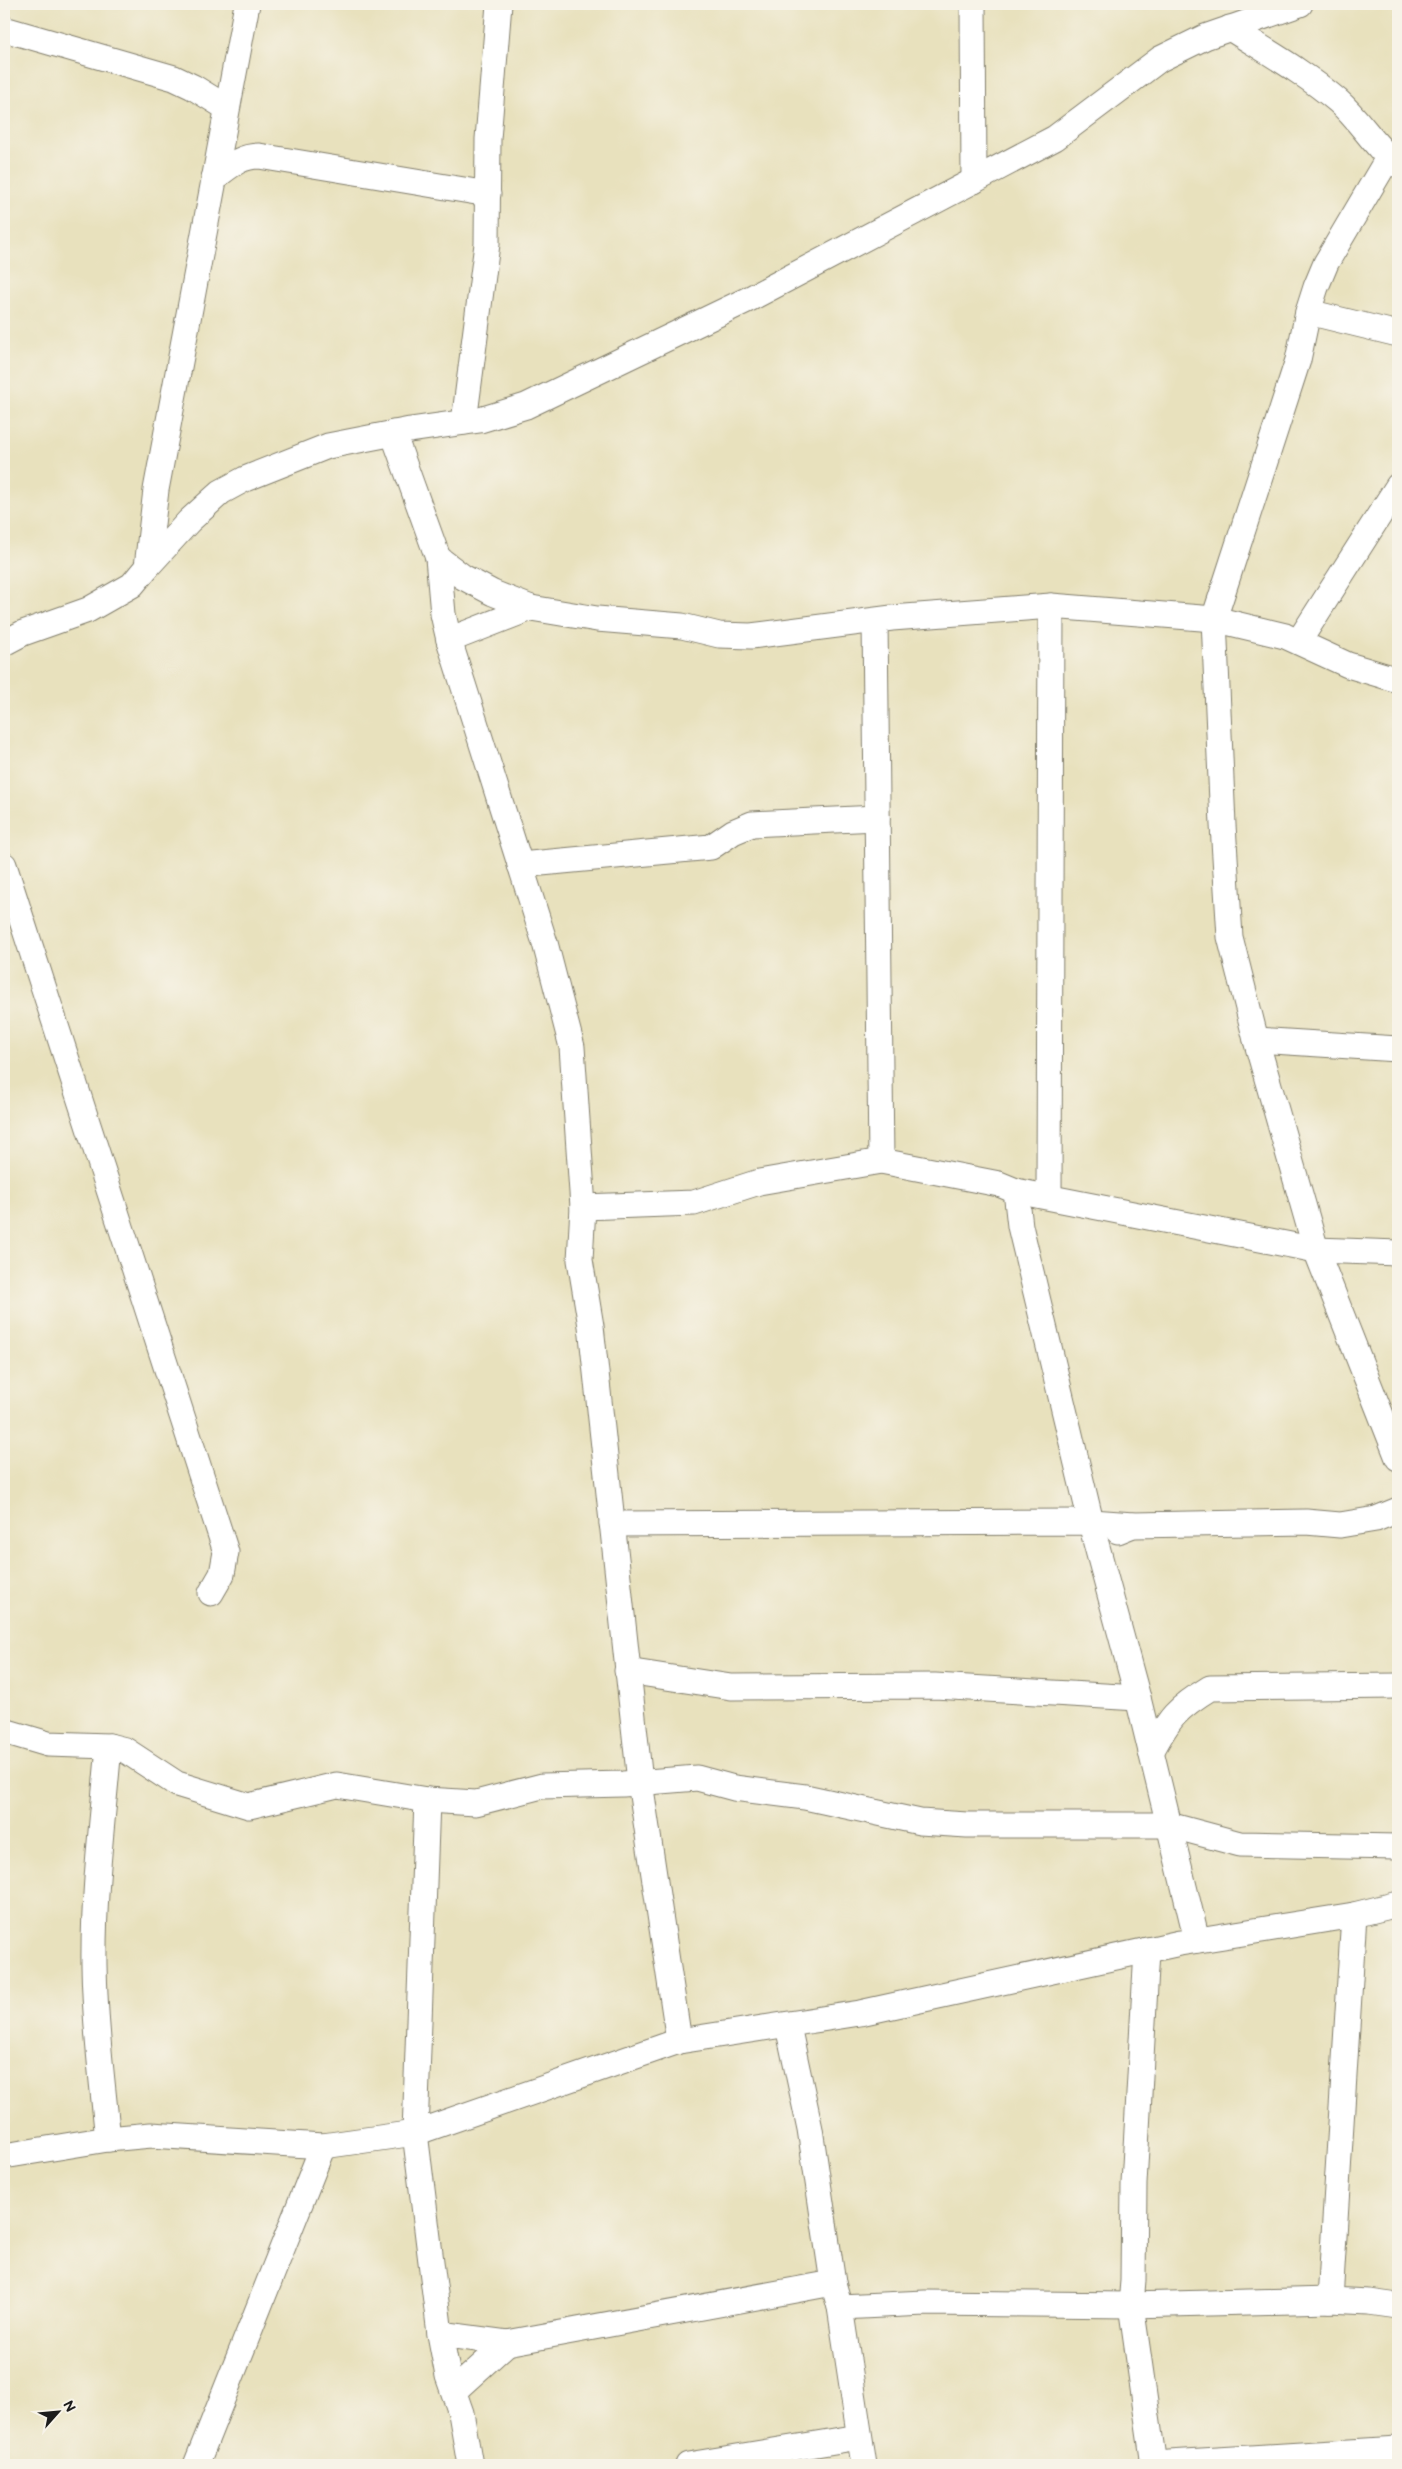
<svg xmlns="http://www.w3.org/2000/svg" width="1402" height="2469" font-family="'Balsamiq Sans',sans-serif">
  <rect width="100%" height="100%" fill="#f7f3e8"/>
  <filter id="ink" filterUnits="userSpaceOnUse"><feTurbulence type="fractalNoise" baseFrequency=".02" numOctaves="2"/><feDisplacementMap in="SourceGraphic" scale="10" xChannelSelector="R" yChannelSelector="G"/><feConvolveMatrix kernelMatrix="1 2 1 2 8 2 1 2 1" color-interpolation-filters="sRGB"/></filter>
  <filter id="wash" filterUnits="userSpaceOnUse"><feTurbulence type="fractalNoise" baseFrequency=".0096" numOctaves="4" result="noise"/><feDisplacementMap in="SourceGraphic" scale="20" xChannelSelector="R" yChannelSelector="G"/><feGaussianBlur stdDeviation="1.12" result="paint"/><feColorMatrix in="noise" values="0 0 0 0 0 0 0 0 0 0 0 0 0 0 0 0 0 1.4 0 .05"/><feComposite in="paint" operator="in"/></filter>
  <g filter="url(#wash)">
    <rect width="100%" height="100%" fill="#e8e1bd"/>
  </g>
  <g filter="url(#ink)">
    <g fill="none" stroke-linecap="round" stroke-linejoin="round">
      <defs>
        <g id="minor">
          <path d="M973 4 974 181"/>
          <path d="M1230 28C1266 51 1305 73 1338 101 1361 121 1374 147 1398 165"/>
          <path d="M4 29 174 78 193 87 227 108"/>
          <path d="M1388 158 1326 263 1316 287 1308 312 1298 360 1214 619 1223 825 1230 937 1256 1040 1316 1250 1398 1458"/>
          <path d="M214 178C229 167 240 156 259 156L488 194"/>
          <path d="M1308 312 1398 334"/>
          <path d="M464 422 487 244 488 139 499 4"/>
          <path d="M393 433 438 558 443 614 449 640 545 943 572 1047 583 1207 580 1260 591 1326 640 1782 679 2041"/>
          <path d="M438 558 463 577 493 593 531 608 597 619 682 626 719 635 751 636 892 618 1051 606 1214 619 1285 636 1348 665 1398 680"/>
          <path d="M147 567 189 521 221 492 245 479 328 446 410 430 480 420 526 406 751 298 1055 138 1160 59 1205 37 1300 4"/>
          <path d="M875 621 881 1161"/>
          <path d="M449 640 531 608"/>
          <path d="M1299 641 1398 486"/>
          <path d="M4 643 23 633 88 610 132 585 147 567 156 490 247 4"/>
          <path d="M4 865 226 1552 222 1574 211 1593"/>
          <path d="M520 865 711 847 733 832 752 824 877 818"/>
          <path d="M1256 1040 1398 1049"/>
          <path d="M1016 1191 1020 1226 1096 1543 1138 1698 1197 1940"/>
          <path d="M1049 1196 1051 606"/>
          <path d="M583 1207 694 1203 759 1182 881 1161 999 1184 1016 1191 1316 1250 1398 1253"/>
          <path d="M612 1524 1092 1522 1133 1525"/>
          <path d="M1118 1531 1133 1525 1306 1522 1340 1525 1376 1519 1398 1510"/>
          <path d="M627 1671 731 1687 935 1686 1138 1698"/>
          <path d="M4 1731 48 1744 109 1746 125 1750 177 1784 249 1806 337 1785 427 1800 476 1803 542 1786 623 1784 697 1778 734 1788 805 1797 920 1822 967 1825H1169L1240 1844 1398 1847"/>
          <path d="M1151 1752C1169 1718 1177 1708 1210 1688L1398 1686"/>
          <path d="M427 1800 415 2133 440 2334 448 2376 461 2413 470 2465"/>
          <path d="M1147 1950 1134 2184 1133 2281 1131 2305 1154 2465"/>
          <path d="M788 2026 810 2129 833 2283 840 2307 864 2465"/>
          <path d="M108 2139C102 2081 95 2023 94 1965 93 1892 103 1818 109 1746"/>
          <path d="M4 2156 108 2139 151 2135 323 2146 415 2133 679 2041 860 2013 1180 1943 1354 1915 1398 1904"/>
          <path d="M1330 2300 1354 1915"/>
          <path d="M840 2307 925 2303 1131 2305 1330 2300 1369 2302 1398 2306"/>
          <path d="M440 2334 507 2343 833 2283"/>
          <path d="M454 2391 507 2343"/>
          <path d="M1153 2464 1398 2449"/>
          <path d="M196 2465 323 2146"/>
          <path d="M688 2465 859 2437"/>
        </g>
      </defs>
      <use href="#minor" stroke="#827e6c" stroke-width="27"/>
      <use href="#minor" stroke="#fff" stroke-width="25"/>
    </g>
  </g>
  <rect width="1402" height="2469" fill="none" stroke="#f7f3e8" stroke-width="20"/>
  <g transform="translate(58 2412) rotate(63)" stroke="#f7f3e8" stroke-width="4" paint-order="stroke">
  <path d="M0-4L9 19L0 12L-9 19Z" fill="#1c1c1c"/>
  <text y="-8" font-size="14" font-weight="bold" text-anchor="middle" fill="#1c1c1c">N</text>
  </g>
</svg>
